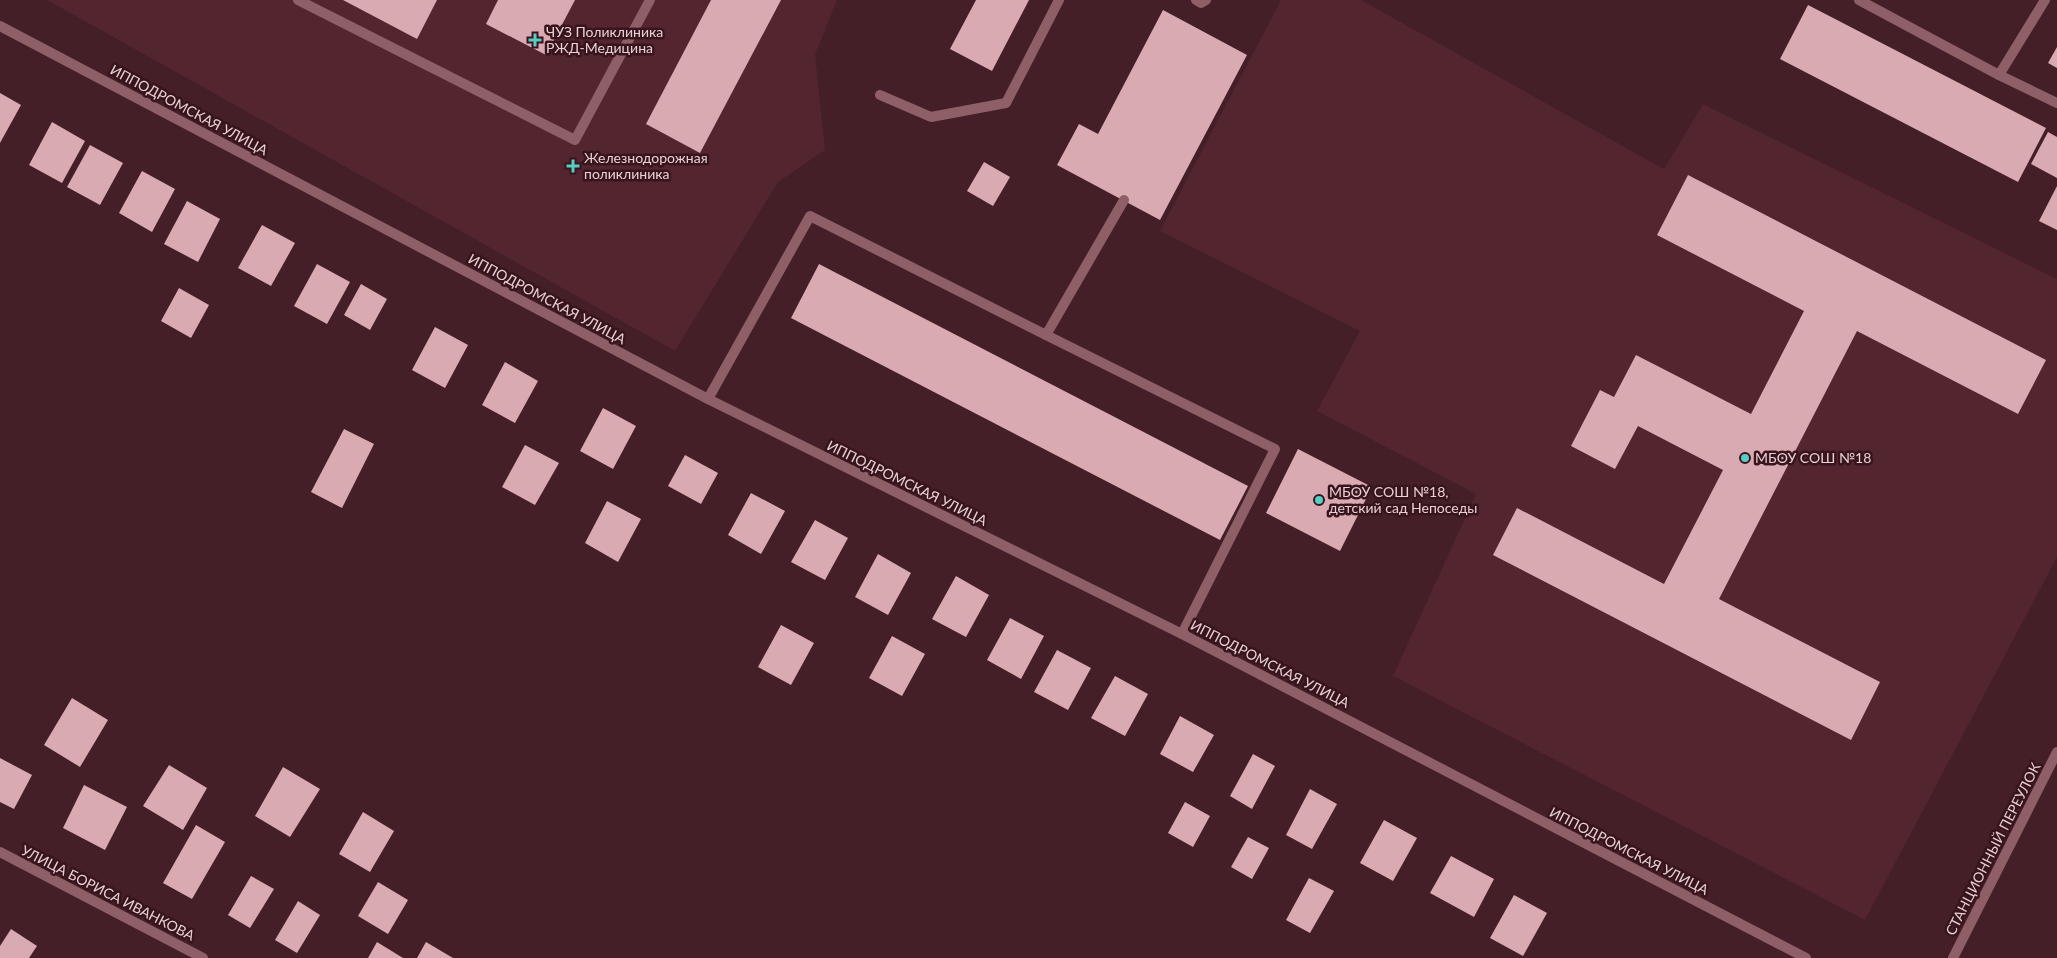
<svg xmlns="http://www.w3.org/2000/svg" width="2057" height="958" font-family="Lato,sans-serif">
  <rect width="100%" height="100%" fill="#441f27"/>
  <g fill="#52252f">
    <path d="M47 0H837L815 55 825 150 778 182 675 351Z"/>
    <path d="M1281 0H1361L1664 169 1703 104 2057 279V557L1865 920 1393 676 1476 494 1317 411 1360 331 1160 231Z"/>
  </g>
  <g fill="#daaab2">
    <path d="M343 0H437L417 39Z"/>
    <path d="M498 0H575L546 55 486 24Z"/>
    <path d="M711 0H781L700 153 646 124Z"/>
    <path d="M976 0H1029L992 71 950 49Z"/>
    <path d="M1808 5 2046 128 2018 182 1780 59Z"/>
    <path d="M1163 10 1247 55 1160 220 1057 165 1079 124 1098 134Z"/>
    <path d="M2057 47V68L2048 63Z"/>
    <path d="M0 93 21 105 0 143Z"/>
    <path d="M52 122 85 141 62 183 29 165Z"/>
    <path d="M2048 132 2057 137V178L2031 164Z"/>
    <path d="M90 145 123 163 100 205 67 187Z"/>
    <path d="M984 162 1010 177 993 206 967 191Z"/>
    <path d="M142 171 175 189 152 232 119 213Z"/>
    <path d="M1688 175 2046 360 2018 414 1857 331 1719 599 1880 682 1851 740 1493 555 1517 508 1664 584 1723 470 1638 426 1615 469 1571 446 1600 390 1614 397 1636 355 1751 414 1804 311 1657 235Z"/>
    <path d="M2057 186V230L2039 221Z"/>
    <path d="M187 201 220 219 198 262 164 244Z"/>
    <path d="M262 225 295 243 271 286 238 268Z"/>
    <path d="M317 264 350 282 327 324 294 306Z"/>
    <path d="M819 264 1248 486 1220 540 791 318Z"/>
    <path d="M361 284 387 299 370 330 344 315Z"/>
    <path d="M179 288 209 305 191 338 161 321Z"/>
    <path d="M435 327 468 345 445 388 412 370Z"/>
    <path d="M505 362 538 381 515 423 482 405Z"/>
    <path d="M603 408 636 426 613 469 580 451Z"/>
    <path d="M344 429 374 444 342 508 311 492Z"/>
    <path d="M525 445 559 463 535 505 502 487Z"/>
    <path d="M1298 449 1372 487 1340 551 1266 513Z"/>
    <path d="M685 455 718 473 701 504 668 486Z"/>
    <path d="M751 493 785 511 761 554 728 535Z"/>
    <path d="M607 501 641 519 618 562 585 543Z"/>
    <path d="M815 520 848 538 825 580 791 562Z"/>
    <path d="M878 554 911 573 888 615 855 597Z"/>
    <path d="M956 576 989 595 966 637 932 619Z"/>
    <path d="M1010 618 1044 636 1021 679 987 660Z"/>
    <path d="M781 625 814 643 791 685 758 667Z"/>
    <path d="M892 636 925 654 902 696 869 678Z"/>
    <path d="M1057 650 1091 668 1068 710 1034 692Z"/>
    <path d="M1115 676 1148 694 1125 736 1091 718Z"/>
    <path d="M72 698 108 720 80 767 44 745Z"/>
    <path d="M1180 716 1214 735 1193 772 1160 754Z"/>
    <path d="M1253 754 1275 766 1252 809 1230 796Z"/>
    <path d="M0 758 32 775 14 809 0 802Z"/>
    <path d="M169 765 207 788 183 830 143 806Z"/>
    <path d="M283 767 320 789 290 837 255 816Z"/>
    <path d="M84 785 127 807 105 850 63 828Z"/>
    <path d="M1310 789 1337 804 1312 849 1286 835Z"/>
    <path d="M1185 802 1210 816 1193 847 1168 833Z"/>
    <path d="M363 812 394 831 370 872 339 854Z"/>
    <path d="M1384 820 1417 838 1393 881 1360 863Z"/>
    <path d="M196 825 225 842 192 899 163 883Z"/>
    <path d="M1248 837 1269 848 1252 879 1231 867Z"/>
    <path d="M1451 856 1494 879 1474 917 1430 893Z"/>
    <path d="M251 876 274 889 250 928 228 915Z"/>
    <path d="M1309 878 1334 891 1310 933 1286 920Z"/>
    <path d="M378 882 408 900 388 934 358 916Z"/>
    <path d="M1514 895 1547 913 1523 956 1490 938Z"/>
    <path d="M298 901 320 915 297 953 275 940Z"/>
    <path d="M11 929 37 946 29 958H0V946Z"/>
    <path d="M377 942 403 958H368Z"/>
    <path d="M426 942 453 958H417Z"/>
  </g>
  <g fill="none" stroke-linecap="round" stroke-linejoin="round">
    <g stroke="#8f5f68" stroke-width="10">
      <path d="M298 0 575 140 650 0"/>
      <path d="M1196 0 1201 3 1206 0"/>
      <path d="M1859 0 1999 75 2057 103"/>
      <path d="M1999 75 2045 0"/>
      <path d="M880 95 931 117 1006 103 1059 0"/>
      <path d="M1046 335 1275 449 1182 634"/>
      <path d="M708 399 810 216 1046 335 1124 200"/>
    </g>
    <g stroke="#8f5f68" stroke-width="10">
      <path d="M0 26 708 399 1182 634 1806 958"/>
      <path d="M0 852 203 958"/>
      <path d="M1953 958 2057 752"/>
    </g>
  </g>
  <g fill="#56cec3" stroke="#38151d" stroke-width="2">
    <path d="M532.5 32.5h5v5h5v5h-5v5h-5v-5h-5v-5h5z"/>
    <path d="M570.5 158.5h5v5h5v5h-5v5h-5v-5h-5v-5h5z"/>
    <circle cx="1745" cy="458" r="5"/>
    <circle cx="1319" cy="500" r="5"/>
  </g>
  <g text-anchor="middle" stroke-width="5" stroke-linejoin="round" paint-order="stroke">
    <g font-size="14" fill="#e9d0d4" stroke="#38151d" text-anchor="start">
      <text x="546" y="37">ЧУЗ Поликлиника<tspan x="546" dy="16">РЖД-Медицина</tspan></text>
      <text x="584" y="163">Железнодорожная<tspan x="584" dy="16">поликлиника</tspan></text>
      <text x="1755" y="463">МБОУ СОШ №18</text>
      <text x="1329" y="497">МБОУ СОШ №18,<tspan x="1329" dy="16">детский сад Непоседы</tspan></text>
    </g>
    <g font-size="14" fill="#e9d0d4" stroke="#38151d">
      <text transform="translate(189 110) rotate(28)" y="5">ИППОДРОМСКАЯ УЛИЦА</text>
      <text transform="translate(547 299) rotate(28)" y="5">ИППОДРОМСКАЯ УЛИЦА</text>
      <text transform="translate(907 483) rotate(26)" y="5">ИППОДРОМСКАЯ УЛИЦА</text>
      <text transform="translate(1270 664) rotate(27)" y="5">ИППОДРОМСКАЯ УЛИЦА</text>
      <text transform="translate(1993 849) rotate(-63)" y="5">СТАНЦИОННЫЙ ПЕРЕУЛОК</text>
      <text transform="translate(1629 851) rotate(27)" y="5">ИППОДРОМСКАЯ УЛИЦА</text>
      <text transform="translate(108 893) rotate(27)" y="5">УЛИЦА БОРИСА ИВАНКОВА</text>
    </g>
  </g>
</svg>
